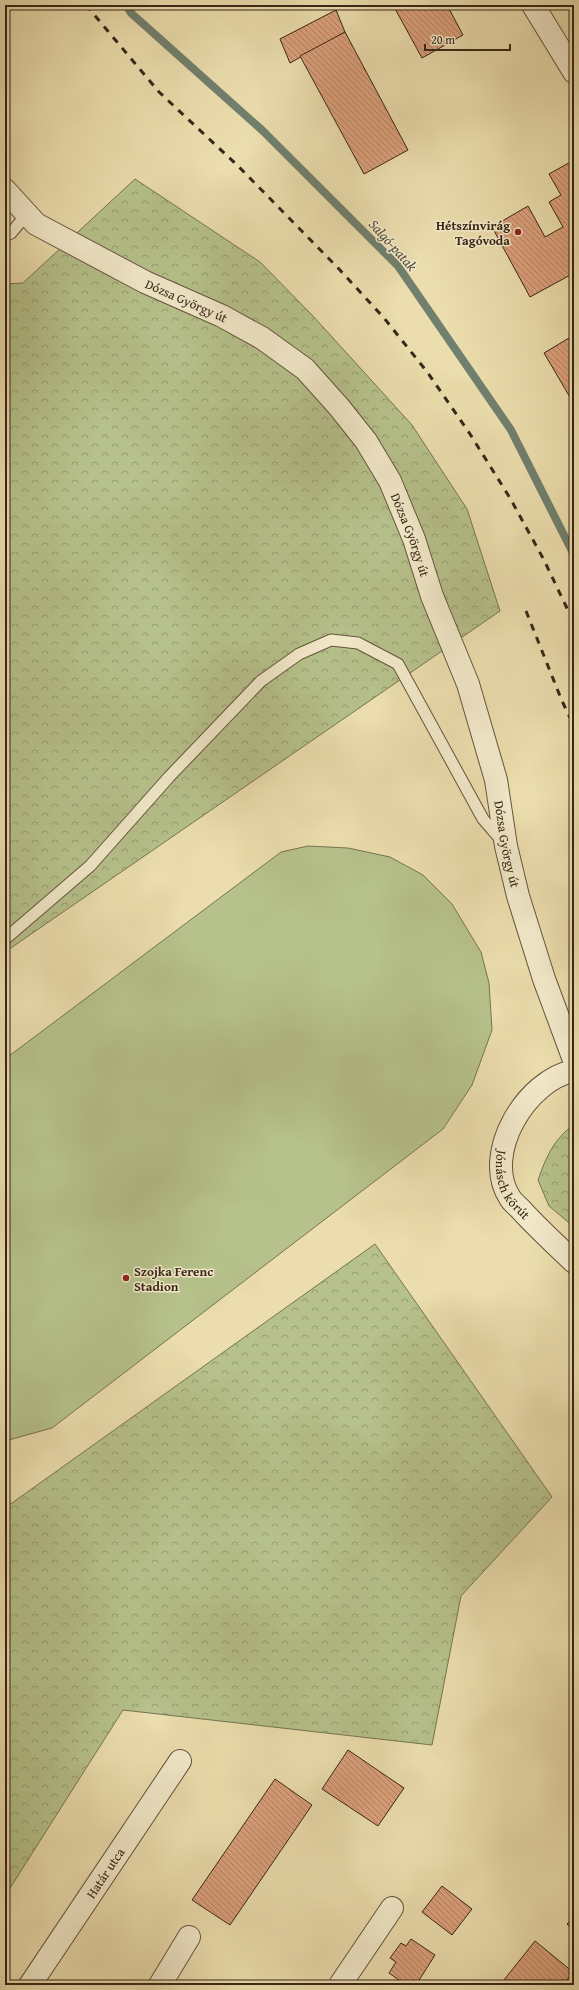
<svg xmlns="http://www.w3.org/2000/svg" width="579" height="1990" font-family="'Gentium Book Plus',serif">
  <defs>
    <pattern id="forest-crowns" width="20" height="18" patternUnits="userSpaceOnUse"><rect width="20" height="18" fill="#b6c18b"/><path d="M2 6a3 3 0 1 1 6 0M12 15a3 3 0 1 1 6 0" fill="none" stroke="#959d71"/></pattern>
    <pattern id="building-back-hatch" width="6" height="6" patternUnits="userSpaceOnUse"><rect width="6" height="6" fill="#dba07b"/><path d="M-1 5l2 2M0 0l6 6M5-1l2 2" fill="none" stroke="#b28264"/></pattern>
  </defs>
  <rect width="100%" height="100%" fill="#ebddad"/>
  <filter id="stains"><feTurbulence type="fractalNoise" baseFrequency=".005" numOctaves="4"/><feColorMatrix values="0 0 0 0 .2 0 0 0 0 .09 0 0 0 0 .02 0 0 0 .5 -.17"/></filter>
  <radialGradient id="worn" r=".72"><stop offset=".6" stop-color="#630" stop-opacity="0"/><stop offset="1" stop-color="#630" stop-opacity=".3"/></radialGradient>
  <g fill="url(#forest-crowns)" stroke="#767451">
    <path d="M135 179 260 262 313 316 412 425 467 509 500 611 5 952V284L23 283Z"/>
    <path d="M574 1124V1227L549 1206 538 1180C547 1155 553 1141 574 1124Z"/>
    <path d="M375 1244 552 1497 461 1596 432 1745 123 1710 5 1896V1508Z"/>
  </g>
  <path fill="#b6c18b" stroke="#767451" d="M308 846 348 848 390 857 423 875 452 904 481 952 489 983 492 1030 472 1085 443 1129 52 1428 5 1441V1059L281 852Z"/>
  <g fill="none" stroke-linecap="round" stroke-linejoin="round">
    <path stroke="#71806e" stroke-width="8" d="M126 5 131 13 263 131 398 266 511 430 574 555"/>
  </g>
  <g fill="url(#building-back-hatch)" stroke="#372617">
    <path d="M393 5H447L463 35 422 58Z"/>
    <path d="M336 10 345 32 290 63 280 39Z"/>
    <path d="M345 32 408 150 364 174 300 56Z"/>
    <path d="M574 160V273L530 297 492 227 528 206 545 237 563 227 549 202 561 195 549 174Z"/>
    <path d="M574 335V404L544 353Z"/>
    <path d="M348 1750 404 1788 378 1826 322 1789Z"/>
    <path d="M275 1779 312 1805 230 1925 192 1900Z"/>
    <path d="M442 1886 472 1909 452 1935 422 1912Z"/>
    <path d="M574 1917V1931L567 1924Z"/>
    <path d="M411 1939 435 1955 416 1985H406L389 1973 396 1962 390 1958 401 1943 406 1946Z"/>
    <path d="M535 1941 573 1972 563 1985H500Z"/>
  </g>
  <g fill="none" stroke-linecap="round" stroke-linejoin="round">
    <defs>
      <g id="lane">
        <path d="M5 236 11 233 27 214"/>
        <path d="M5 939 90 866 169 777 261 681 299 654 331 640 358 643 398 664 483 819 502 841"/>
      </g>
      <g id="street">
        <path d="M533 5 574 72"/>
        <path id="s1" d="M5 190 36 224 145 282 222 316 262 338 305 369 339 407 366 441 390 481 414 539 432 596 468 684 496 780 506 846 518 896 544 979 574 1060"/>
        <path id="s2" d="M574 1071C527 1079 481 1154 510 1198 513 1203 520 1208 524 1213 540 1230 557 1246 574 1262"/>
        <path id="s3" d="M30 1985 180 1761"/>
        <path d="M160 1985 189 1937"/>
        <path d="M340 1985 392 1908"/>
      </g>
    </defs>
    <use href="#lane" stroke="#64543c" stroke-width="13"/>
    <use href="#street" stroke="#64543c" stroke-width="24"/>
    <use href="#lane" stroke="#f2e9ca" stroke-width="11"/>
    <use href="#street" stroke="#f2e9ca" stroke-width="22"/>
    <g stroke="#372617" stroke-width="3" stroke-dasharray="7 7" stroke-linecap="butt">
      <path d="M86 5 159 92 237 165 339 269 384 318 428 373 470 434 510 498 544 560 574 623"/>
      <path d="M526 611 562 701 574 726"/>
    </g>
  </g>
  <g fill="#8f2418" stroke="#f2e9ca" stroke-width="1.5">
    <circle cx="518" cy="232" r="4"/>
    <circle cx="126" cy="1278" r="4"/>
  </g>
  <g text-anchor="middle" stroke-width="3" stroke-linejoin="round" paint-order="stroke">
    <g font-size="13" font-weight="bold" fill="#372617" stroke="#f2e9ca" text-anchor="end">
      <text x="510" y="230">Hétszínvirág<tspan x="510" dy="15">Tagóvoda</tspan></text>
      <text x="134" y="1276" text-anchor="start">Szojka Ferenc<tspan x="134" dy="15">Stadion</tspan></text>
    </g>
    <g font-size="13" fill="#372617" stroke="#f2e9ca">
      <text dy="5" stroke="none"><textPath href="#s1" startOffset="215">Dózsa György út</textPath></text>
      <text dy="5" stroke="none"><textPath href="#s1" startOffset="551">Dózsa György út</textPath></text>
      <text dy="5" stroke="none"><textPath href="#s1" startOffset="876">Dózsa György út</textPath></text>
      <text dy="5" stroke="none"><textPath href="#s2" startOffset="150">Jónásch körút</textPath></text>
      <text dy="5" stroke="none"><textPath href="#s3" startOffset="135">Határ utca</textPath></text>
    </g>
    <g font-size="14" font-style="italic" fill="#4f4c3b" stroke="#f2e9ca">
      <text transform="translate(393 245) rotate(48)" y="5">Salgó-patak</text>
    </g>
  </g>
  <rect width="579" height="1990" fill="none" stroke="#ebddad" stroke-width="20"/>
  <rect x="6" y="6" width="567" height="1978" fill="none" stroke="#372617" stroke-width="2"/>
  <rect x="10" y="10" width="559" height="1970" fill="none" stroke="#372617"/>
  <path d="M425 44v6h85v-6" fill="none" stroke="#372617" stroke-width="2"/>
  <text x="431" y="44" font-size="12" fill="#372617" stroke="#f2e9ca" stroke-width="3" paint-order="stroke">20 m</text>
  <rect width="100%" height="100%" filter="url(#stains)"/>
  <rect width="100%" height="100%" fill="url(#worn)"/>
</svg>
